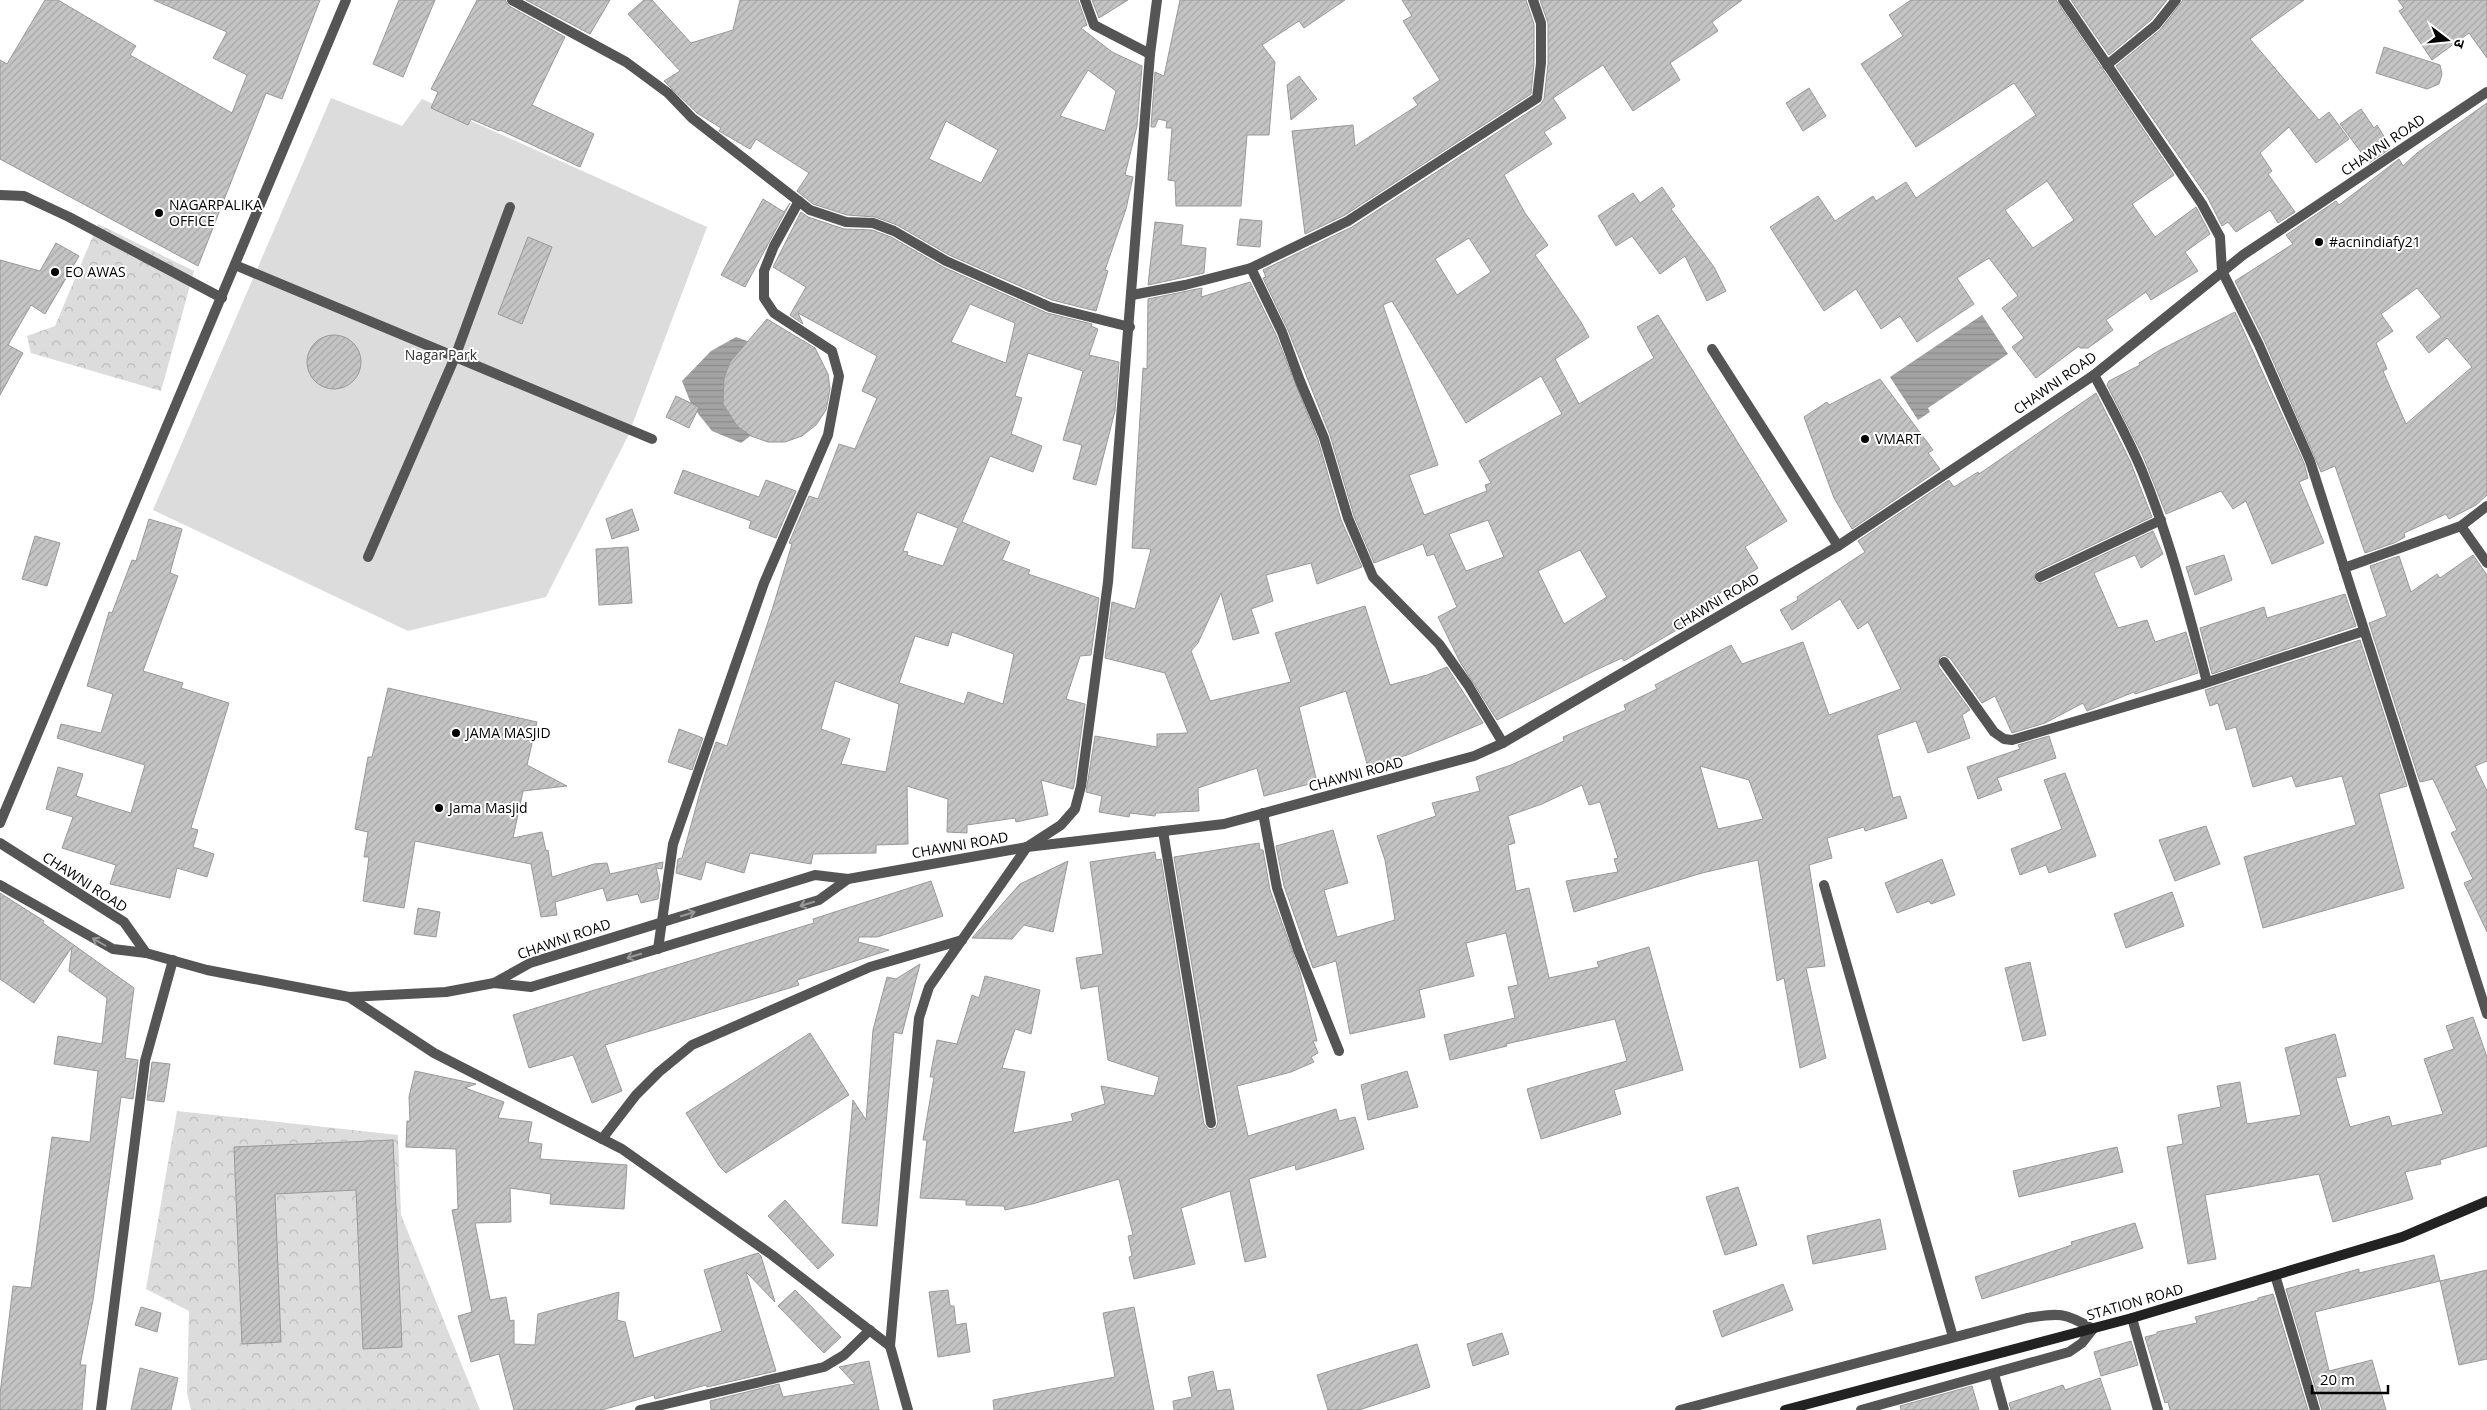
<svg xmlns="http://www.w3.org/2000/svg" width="2487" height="1410" font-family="'Open Sans','Noto Sans Devanagari',sans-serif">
  <defs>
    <pattern id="forest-crowns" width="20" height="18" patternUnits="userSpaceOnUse" patternTransform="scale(1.25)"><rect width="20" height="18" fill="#dcdcdc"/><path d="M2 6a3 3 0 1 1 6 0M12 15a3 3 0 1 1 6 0" fill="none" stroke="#bbb"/></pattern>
    <pattern id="water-rules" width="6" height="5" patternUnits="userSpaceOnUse" patternTransform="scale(1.25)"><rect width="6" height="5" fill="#a3a3a3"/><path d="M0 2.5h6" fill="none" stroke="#8b8b8b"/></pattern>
    <pattern id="building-hatch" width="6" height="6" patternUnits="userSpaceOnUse" patternTransform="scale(1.25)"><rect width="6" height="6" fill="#c4c4c4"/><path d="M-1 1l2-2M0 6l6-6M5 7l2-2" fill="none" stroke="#a7a7a7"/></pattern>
  </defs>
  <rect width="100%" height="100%" fill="#fff"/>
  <g fill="url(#forest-crowns)">
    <path d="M98 224 194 271 161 391 31 353 27 336 55 326Z"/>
    <path d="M177 1111 398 1135 401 1215 480 1410H191L187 1393 189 1311 146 1289Z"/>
  </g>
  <path fill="#dcdcdc" d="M331 98 402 126 422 99 707 227 628 436 546 597 408 631 153 510Z"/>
  <g fill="url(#water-rules)">
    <path d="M1982 315 2008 354 1928 408 1930 412 1918 420 1890 377Z"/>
    <path d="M736 337 770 349 753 434 741 443 712 431 692 406 682 381 711 351Z"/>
  </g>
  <g fill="url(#building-hatch)" stroke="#999" fill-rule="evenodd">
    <path d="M45 0H58L136 46 130 55 232 113 247 75 213 58 227 32 154 0H320L282 99 266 93 198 266 0 159V60L7 64Z"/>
    <path d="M399 0H435L403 77 373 64Z"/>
    <path d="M477 0H505L509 6 565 37 532 105 594 134 580 167 500 130 499 131 471 119 468 125 431 108 438 92 431 89Z"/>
    <path d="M526 0H610L590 34Z"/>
    <path d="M644 0H652L691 43 733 30 740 0H1078L1087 25 1081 28 1112 52 1142 66 1137 126 1125 175 1133 177 1126 209 1105 270 1108 271 1096 311 1052 300 949 255 897 225 875 217 847 215 813 204 797 191 809 173 756 139 750 149 724 134 719 131 721 128 697 113 664 81 680 71 628 14ZM1088 70 1116 91 1105 131 1060 116ZM946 121 998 150 981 183 929 159Z"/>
    <path d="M1092 0H1128L1099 18Z"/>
    <path d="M1180 0H1345L1304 28 1299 21 1262 45 1275 62 1269 135H1247L1241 206H1176L1175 181 1168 180 1172 128H1166L1167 121 1158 119 1155 127H1151L1155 72 1164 76Z"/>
    <path d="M1402 0H1526L1534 24V63L1531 94 1345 215 1305 234 1292 131 1353 125 1355 146 1418 105 1413 98 1440 80 1403 21 1412 16Z"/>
    <path d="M1540 0H1742L1712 22 1718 31 1670 63 1680 80 1633 111 1603 65 1553 98 1566 118 1544 132 1552 144 1504 175 1525 213 1548 245 1535 255 1581 322 1589 337 1555 359 1579 404 1654 358 1637 327 1658 315 1787 521 1745 547 1758 568 1688 614 1692 621 1624 661 1622 658 1596 670 1497 720 1460 662 1438 617 1457 607 1434 554 1427 556 1423 544 1374 563 1354 516 1330 435 1288 330 1263 278 1266 277 1263 270 1352 227 1541 104 1544 99 1548 64V23ZM1469 238 1491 272 1457 295 1435 259ZM1392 301 1466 423 1541 376 1562 414 1479 461 1491 483 1485 485 1487 491 1424 515 1409 475 1438 465 1383 305ZM1488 520 1504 557 1466 571 1449 534ZM1580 550 1607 597 1564 624 1538 571Z"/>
    <path d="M1911 0H2056L2174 175 2132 204 2155 237 2196 207 2210 234 2185 252 2198 271 2151 300 2146 292 2106 320 2113 330 2088 348H2080L2079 346 2036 378 2012 347 2024 338 2002 308 2018 296 1989 258 1957 278 1974 304 1917 342 1900 316 1881 329 1856 289 1824 311 1770 227 1818 196 1835 221 1873 196 1876 201 1906 182 1916 198 2036 115 2014 83 1916 147 1861 64 1903 36 1889 15ZM2047 181 2074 220 2033 248 2005 210Z"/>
    <path d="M2071 0H2167L2151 20 2109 55Z"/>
    <path d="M2183 0H2304L2250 39 2319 120 2329 112 2349 139 2316 163 2289 127 2260 153 2272 171 2268 174 2295 212 2278 223 2270 210 2236 232 2228 222 2222 226 2208 198 2116 66 2160 30Z"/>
    <path d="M2398 0H2487V58L2469 33 2432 60 2399 11 2404 8Z"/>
    <path d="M2384 47 2440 65 2442 74 2439 84 2427 89 2376 73Z"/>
    <path d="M1299 76 1317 99 1291 120 1287 85Z"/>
    <path d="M1809 88 1826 116 1803 131 1786 103Z"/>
    <path d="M2487 103V495L2476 505 2449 519 2446 514 2404 533 2405 537 2394 543 2365 553 2335 466 2321 472 2265 342 2235 281 2293 244 2286 235 2336 201 2339 205 2399 159 2403 166 2417 153ZM2417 288 2441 317 2416 337 2429 353 2447 338 2472 367 2406 424 2383 371 2387 369 2376 343 2393 331 2381 314Z"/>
    <path d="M2361 109 2374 128 2377 125 2391 148 2369 163 2340 124Z"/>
    <path d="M1662 187 1675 206 1671 209 1714 267 1726 291 1707 301 1685 256 1660 274 1632 236 1616 246 1598 216 1633 193 1640 203Z"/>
    <path d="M763 199 784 212 790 203 745 287 721 275Z"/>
    <path d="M801 212 808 217 844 229 872 230 891 237 943 267 1047 313 1092 324 1091 326 1098 329 1089 355 1119 362 1115 411 1096 485 1073 479 1082 445 1063 440 1083 371 1028 353 1015 396 1022 398 1011 434 1042 446 1033 472 990 456 962 522 1010 542 1002 560 1030 570 1028 574 1099 598 1091 655 1080 656 1066 699 1085 704 1074 785 1073 789 1041 780 1048 815 1016 822 1015 818 967 825V833L947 832 948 799 907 786 908 844 876 845V853L813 854 811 864 750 853 744 873 706 862 701 880 676 873 678 859 682 858 705 774 716 742 727 746 772 610 792 544 789 543 809 496 818 499 839 444 855 449 877 398 862 391 877 356 798 313 803 324 790 315 806 287 773 267ZM970 304 1015 323 1006 363 951 342ZM917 512 958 528 943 566 907 555 908 552 903 551ZM952 632 1014 654 1003 704 968 692 964 704 899 683 915 636 948 646ZM835 681 899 704 886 772 841 764 850 739 821 729Z"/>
    <path d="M1240 219 1262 221 1260 247 1237 245Z"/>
    <path d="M1155 222 1183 225 1181 245 1206 248 1204 273 1148 285Z"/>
    <path d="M528 237 552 247 522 324 498 314Z"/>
    <path d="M56 243 79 256 45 314 31 305 8 345 23 353 0 395V260L40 271Z"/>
    <path d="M1250 282 1276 335 1318 440 1341 520 1362 567 1317 584 1311 563 1266 575 1273 601 1251 609 1259 633 1233 640 1221 593 1198 643 1191 651 1210 701 1291 682 1275 633 1365 606 1390 685 1427 675 1447 667 1483 723 1407 755 1368 767 1346 691 1299 707 1317 782 1264 796 1257 768 1198 788 1199 811 1156 813 1155 816 1130 813 1129 817 1099 812 1102 796 1086 792 1095 736 1157 747V734L1188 733 1165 673 1105 658 1112 602 1135 609 1151 549 1132 548 1143 368 1147 369 1148 299 1202 288 1201 297Z"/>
    <path d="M2235 312 2304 463 2308 478 2299 482 2324 543 2272 564 2246 501 2233 509 2221 491 2166 514 2143 456 2107 385 2109 381 2140 365 2139 363 2160 350Z"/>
    <path d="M767 319 815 348 828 374 830 389 826 410 816 425 802 436 785 442H768L751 436 737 426 723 404 724 378 730 362Z"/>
    <circle cx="334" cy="362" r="27"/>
    <path d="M1880 379 1933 450 1928 453 1940 469 1852 529 1834 498 1804 417 1827 402 1829 405Z"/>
    <path d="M2096 393 2130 461 2152 517 2037 571 2034 579 2037 583H2043L2153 531 2163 554 2141 568 2135 555 2094 573 2118 628 2147 620 2155 642 2186 632 2198 673 2135 694 2134 692 2087 711 2083 703 2045 723 2012 733 1995 696 1982 703 1950 658 1944 655 1940 657 1938 666 1970 710 1962 715 1970 738 1928 753 1916 721 1877 735 1893 798 1900 796 1907 818 1865 831 1864 827 1827 838 1832 858 1809 865 1825 966 1806 968 1826 1058 1800 1068 1784 978 1777 981 1758 860 1702 873 1574 912 1566 881 1618 872 1614 859 1618 858 1600 802 1589 805 1582 785 1542 804 1508 816 1515 843 1508 845 1516 891 1529 888 1549 978 1599 967 1597 962 1649 947 1683 1070 1614 1090 1621 1114 1541 1139 1527 1089 1627 1061 1615 1019 1506 1044 1507 1046 1450 1060 1444 1035 1515 1018 1508 987 1518 985 1506 933 1466 943 1474 976 1419 990 1425 1017 1350 1034 1336 961 1313 968 1284 886 1276 846 1333 830 1348 883 1324 890 1337 937 1395 920 1385 860 1377 836 1436 816 1432 803 1480 791 1476 777 1511 765 1564 741 1563 737 1626 710 1624 705 1657 689 1655 685 1731 645 1742 664 1803 642 1829 715 1901 689 1868 622 1858 629 1840 599 1792 630 1780 610 1798 600 1797 597 1865 552 1858 541 1949 480 1954 487 1978 472 1979 474ZM1700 766 1749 780 1763 819 1718 829Z"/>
    <path d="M676 396 699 407 689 428 666 417Z"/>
    <path d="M683 470 759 497 766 480 796 491 776 538 749 528 751 521 674 493Z"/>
    <path d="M632 509 639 530 612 539 606 519Z"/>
    <path d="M149 519 182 529 170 573 178 576 143 671 183 683 181 688 229 703 191 828 198 830 193 847 214 854 207 877 177 868 170 898 110 884 116 865 62 848 73 817 46 809 58 767 83 774 76 796 131 813 145 765 57 738 61 724 101 733 113 694 87 686 109 612 112 613 132 560 136 561Z"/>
    <path d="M35 536 60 543 47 586 22 579Z"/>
    <path d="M628 547 632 603 599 605 596 549Z"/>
    <path d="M2224 555 2232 580 2195 595 2186 567Z"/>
    <path d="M2473 555 2487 575V761L2475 766 2487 791V932L2464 883 2473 879 2451 833 2457 830 2433 779 2420 782 2369 623 2387 616 2370 566 2399 556 2411 592 2437 574 2440 578Z"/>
    <path d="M2345 594 2356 626 2212 674 2200 628 2264 607 2267 618Z"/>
    <path d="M2360 640 2407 786 2379 794 2404 888 2263 928 2244 857 2356 825 2342 776 2296 787 2292 776 2253 787 2236 727 2226 730 2218 703 2210 706 2205 690Z"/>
    <path d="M388 688 537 722 527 765 567 786 523 791 513 838 542 832 546 851 548 850 552 877 594 864 607 863 610 874 663 862 662 869 656 868 660 885 658 899 641 903 638 894 607 901 603 888 555 902 557 915 541 917 531 864 415 841 404 908 363 901 369 857H364L368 832 355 829 368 757H372Z"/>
    <path d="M679 729 703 738 692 770 668 762Z"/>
    <path d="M2049 736 2056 758 1997 778 2002 790 1978 799 1967 767 2020 749 2018 745Z"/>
    <path d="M2065 773 2096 856 2049 873 2046 865 2020 875 2011 849 2062 829 2044 780Z"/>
    <path d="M2206 826 2220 864 2175 881 2159 840Z"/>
    <path d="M1259 843 1260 850H1263L1270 890 1300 972 1317 1041H1313L1318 1053 1311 1057 1314 1062 1291 1072 1237 1086 1248 1136 1336 1109 1339 1121 1355 1117 1364 1149 1296 1170 1295 1165 1249 1179 1266 1257 1245 1262 1230 1191 1181 1208 1195 1264 1134 1279 1129 1257 1132 1256 1128 1236 1133 1235 1119 1179 1032 1204 1005 1210 1004 1206 966 1205V1200L920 1198 927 1140H923L934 1077H930L937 1040 957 1044 972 995 979 998 985 976 1040 990 1031 1034 1015 1029 1002 1068 1025 1072 1013 1133 1073 1121 1071 1114 1105 1104 1101 1086 1154 1096 1159 1077 1108 1060 1098 986 1081 989 1076 958 1103 954 1090 862 1155 852 1156 860 1161 859 1204 1124 1209 1130 1216 1128 1218 1122 1174 857Z"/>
    <path d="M1942 859 1955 895 1931 904 1929 901 1897 913 1885 883Z"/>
    <path d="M1068 861 1053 932 1024 925 1012 939 972 938 1020 884Z"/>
    <path d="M931 881 943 916 877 937H859L858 942 889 950 797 980 799 985 605 1045 622 1091 592 1103 573 1055 529 1068 513 1015 814 923 813 919Z"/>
    <path d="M2172 892 2184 926 2126 948 2114 914Z"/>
    <path d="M0 893 44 921 43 923 134 988 125 1058 138 1060 133 1099 121 1097 93 1300 80 1365H86L82 1410H0V1394L13 1286 31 1288 52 1137 90 1142 98 1071 54 1064 58 1036 102 1044 107 998 69 971 72 947 34 1003 0 979Z"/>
    <path d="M418 908 440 912 436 937 414 934Z"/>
    <path d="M2030 962 2046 1035 2023 1041 2005 968Z"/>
    <path d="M920 964 902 1034 894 1032 877 1226 842 1223 853 1100 866 1120 873 1030 887 977 896 979Z"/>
    <path d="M2473 1017 2487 1057V1146L2440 1160 2441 1164 2405 1172 2413 1199 2333 1222 2319 1174 2205 1195 2216 1259 2188 1264 2167 1147 2183 1144 2178 1115 2221 1107 2217 1086 2240 1082 2247 1124 2301 1115 2285 1048 2335 1034 2346 1076 2336 1078 2350 1127 2389 1116 2392 1126 2443 1114 2424 1059 2454 1049 2446 1026Z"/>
    <path d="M810 1033 849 1095 726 1173 719 1166 686 1113Z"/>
    <path d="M152 1062 170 1064 164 1102 147 1100Z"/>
    <path d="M415 1071 476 1084 465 1088 504 1102 498 1118 532 1122 528 1142 542 1144 540 1159 627 1165 624 1209 550 1204 551 1194 510 1188 511 1222 475 1223 490 1300 506 1297 510 1321 514 1320V1344L535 1345 538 1314 619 1292 617 1320 625 1322 634 1358 722 1331 704 1270 758 1253 761 1256 775 1302 746 1272 776 1371 707 1387 706 1385 655 1399 654 1395 602 1410H514L499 1354 471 1362 458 1316 472 1312 452 1210 458 1209 456 1149 406 1147 407 1121H410L409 1097Z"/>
    <path d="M1407 1071 1418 1107 1368 1120 1361 1085Z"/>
    <path d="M393 1140 402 1347 363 1349 356 1190 275 1194 281 1342 242 1344 234 1147Z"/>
    <path d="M2117 1147 2123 1172 2019 1197 2013 1171Z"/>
    <path d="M1738 1187 1757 1245 1725 1255 1706 1197Z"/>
    <path d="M785 1200 834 1255 818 1269 768 1216Z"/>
    <path d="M1880 1219 1886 1249 1813 1264 1807 1236Z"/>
    <path d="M2135 1223 2143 1248 1982 1299 1975 1277 2072 1245 2071 1242Z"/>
    <path d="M2434 1255 2440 1281 2315 1312 2329 1371 2372 1360 2386 1410H2322L2286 1289 2359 1269V1273Z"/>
    <path d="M2487 1270V1359L2459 1365 2440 1281Z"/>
    <path d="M1783 1284 1793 1310 1722 1337 1713 1311Z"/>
    <path d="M795 1290 841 1337 824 1353 778 1306Z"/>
    <path d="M948 1290 950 1306H954L956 1325 966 1323 970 1352 938 1357 929 1292Z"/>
    <path d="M2273 1294 2308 1410H2170L2168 1402 2165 1403 2145 1337 2157 1334V1332L2197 1323 2195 1317 2258 1300V1298Z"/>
    <path d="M141 1307 161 1313 157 1332 135 1325Z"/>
    <path d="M1134 1307 1154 1410H994L993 1400 1115 1377 1103 1313Z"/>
    <path d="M1502 1333 1509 1354 1473 1366 1467 1344Z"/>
    <path d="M2131 1341 2138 1365 2101 1376 2094 1352Z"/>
    <path d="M1417 1344 1430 1387 1359 1410H1328L1317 1375Z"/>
    <path d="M869 1361 879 1410H711L710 1401 779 1384 783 1397 855 1384 839 1367Z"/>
    <path d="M140 1368 178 1378 171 1410H131Z"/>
    <path d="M1213 1371 1217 1391 1230 1389 1234 1410H1174L1173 1401 1192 1397 1188 1377Z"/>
    <path d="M2100 1378 2111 1410H2011L2009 1403 2063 1385 2065 1390Z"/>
    <path d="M1972 1386 1979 1410H1901L1900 1406Z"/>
  </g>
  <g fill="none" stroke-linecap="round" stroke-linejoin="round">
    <g stroke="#555" stroke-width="10">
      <path d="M235 265 652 439"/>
      <path d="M1712 349 1838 546"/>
      <path d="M368 557 455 357 510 207"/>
      <path d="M1824 885 1953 1337"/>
    </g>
    <g stroke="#555" stroke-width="10">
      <path d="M512 0 626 62 668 93 692 118 810 210 846 222 873 223 894 231 946 261 1050 307 1130 327"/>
      <path d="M1085 0 1094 25 1150 54"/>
      <path d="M2063 0 2202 204 2220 237 2222 271 2259 345 2310 461 2487 1014"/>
      <path d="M2107 65 2156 25 2176 0"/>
      <path d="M0 195 24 196 69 217 222 298"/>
      <path d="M1251 268 1282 332 1300 381 1324 438 1348 518 1373 577 1439 644 1468 685 1503 743"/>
      <path d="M1132 295 1185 285 1251 268 1348 221 1537 98 1541 63V23L1533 0"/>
      <path d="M2094 375C2111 406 2128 438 2142 471 2170 539 2188 611 2207 682"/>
      <path d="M2461 526 2487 563"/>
      <path d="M2344 568 2461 526 2487 506"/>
      <path d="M2040 577 2161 520"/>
      <path d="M1944 662 1994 732 2004 739 2012 740 2202 684 2364 631"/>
      <path d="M1263 813 1277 888 1298 950 1339 1051"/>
      <path d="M0 823 346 0"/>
      <path d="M1163 831 1211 1123"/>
      <path d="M658 949 673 844 764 583 828 435 839 376 832 351 774 313 764 298V271L774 246 799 201"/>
      <path d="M349 997 434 1053 622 1149 772 1255 890 1346"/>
      <path d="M602 1139 636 1095 659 1072 692 1045 870 967 962 940"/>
      <path d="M2275 1275 2315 1410"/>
      <path d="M2132 1318 2158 1410"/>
      <path d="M1994 1374 2004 1410"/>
      <path d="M101 1410 145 1061 173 960"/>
      <path d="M640 1410 824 1367 844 1355 870 1330"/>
      <path d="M1680 1410 2027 1318C2059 1313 2064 1312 2093 1329L2082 1343 2069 1352 1861 1410"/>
    </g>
    <g stroke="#555" stroke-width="10">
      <path d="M0 843 124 922 146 953"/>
      <path d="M0 885 113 949 146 953 207 970 349 997 446 992 494 983 531 987 819 900 848 879"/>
      <path d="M494 983 530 963 815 875 848 879 1027 847 1224 824 1474 756 1503 743 1838 546 2094 375 2243 255 2487 92"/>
      <path d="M908 1410 890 1346 919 1018 929 987 1027 847 1061 825 1075 809 1081 786 1108 582 1150 54 1157 0"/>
    </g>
    <path stroke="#222" stroke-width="10" d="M1785 1410 2132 1318 2402 1237 2487 1201"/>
  </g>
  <defs><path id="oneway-shaft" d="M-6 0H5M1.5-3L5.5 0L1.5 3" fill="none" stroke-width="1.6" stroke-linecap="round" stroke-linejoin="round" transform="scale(1.25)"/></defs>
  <g stroke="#999">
    <use href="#oneway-shaft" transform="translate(807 904) rotate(163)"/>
    <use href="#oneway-shaft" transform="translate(688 914) rotate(-17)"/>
    <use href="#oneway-shaft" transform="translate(99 942) rotate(-150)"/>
    <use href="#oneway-shaft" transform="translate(634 956) rotate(163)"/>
  </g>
  <g fill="#000" stroke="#fff" stroke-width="2">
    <circle cx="159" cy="213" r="5"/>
    <circle cx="2319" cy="242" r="5"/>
    <circle cx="55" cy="272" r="5"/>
    <circle cx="1865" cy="439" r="5"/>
    <circle cx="456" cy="733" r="5"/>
    <circle cx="439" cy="808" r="5"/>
  </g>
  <g text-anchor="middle" stroke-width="4" stroke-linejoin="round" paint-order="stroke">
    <g font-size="14" fill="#000" stroke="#fff">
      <text transform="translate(2383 145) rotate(-34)" y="5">CHAWNI ROAD</text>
      <text transform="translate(2055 383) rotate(-35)" y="5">CHAWNI ROAD</text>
      <text transform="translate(1716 602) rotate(-31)" y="5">CHAWNI ROAD</text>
      <text transform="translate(1356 774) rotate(-15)" y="5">CHAWNI ROAD</text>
      <text transform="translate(960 845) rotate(-10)" y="5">CHAWNI ROAD</text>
      <text transform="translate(85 882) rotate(33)" y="5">CHAWNI ROAD</text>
      <text transform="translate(564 939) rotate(-19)" y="5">CHAWNI ROAD</text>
      <text transform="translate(2135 1302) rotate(-16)" y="5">STATION ROAD</text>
    </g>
    <g font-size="14" fill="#000" stroke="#fff" text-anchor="start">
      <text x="169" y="210">NAGARPALIKA<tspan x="169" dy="16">OFFICE</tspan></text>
      <text x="2329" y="247">#acnindiafy21</text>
      <text x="65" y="277">EO AWAS</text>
      <text x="1875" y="444">VMART</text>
      <text x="466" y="738">JAMA MASJID</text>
      <text x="449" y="813">Jama Masjid</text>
    </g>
    <g font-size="14" fill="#333" stroke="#fff">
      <text x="441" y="360">Nagar Park</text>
    </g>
  </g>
  <g transform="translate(2447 40) rotate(106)" stroke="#ffffff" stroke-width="4" paint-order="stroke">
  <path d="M0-4L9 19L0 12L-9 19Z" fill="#000000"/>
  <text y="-8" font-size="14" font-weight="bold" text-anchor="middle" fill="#000000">उ</text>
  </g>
  <path d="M2312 1385v8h76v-8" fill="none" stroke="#000000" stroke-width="2.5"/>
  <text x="2320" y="1385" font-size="15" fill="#000000" stroke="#ffffff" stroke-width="4" paint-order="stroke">20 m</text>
</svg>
